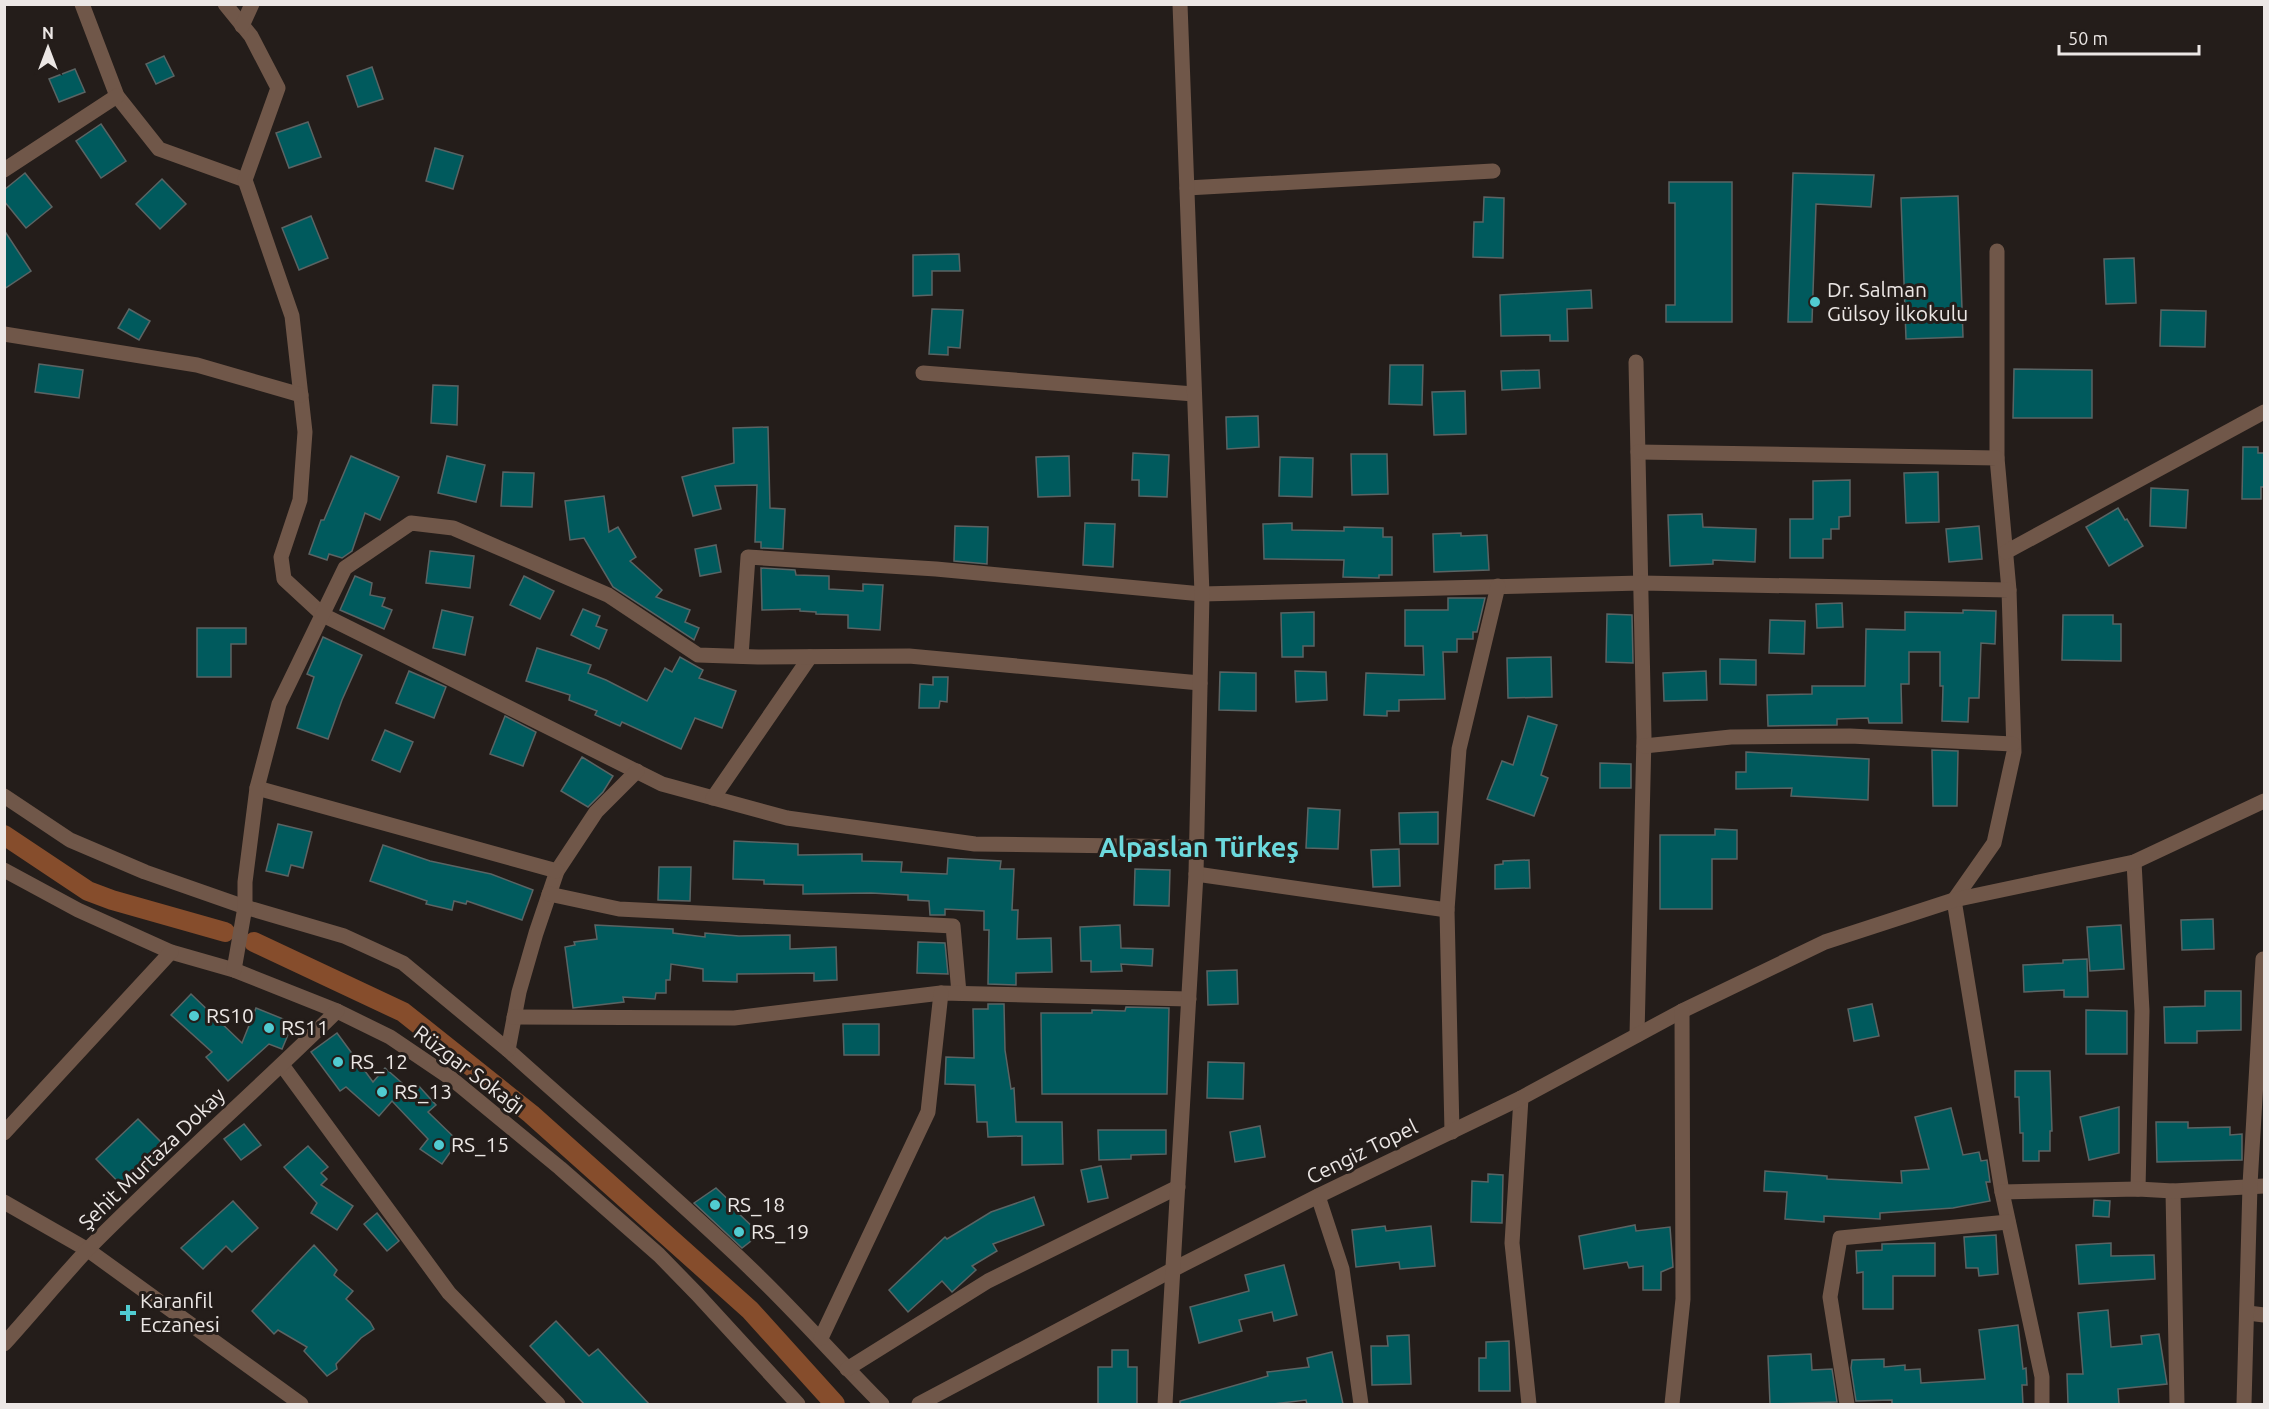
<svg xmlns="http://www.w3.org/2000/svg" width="2269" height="1409" font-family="Ubuntu,sans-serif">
  <rect width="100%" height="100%" fill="#241d1a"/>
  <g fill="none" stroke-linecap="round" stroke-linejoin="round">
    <g stroke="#864d2c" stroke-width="20">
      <path d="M4 835 88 891 112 900 225 932"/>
      <path d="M254 942 403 1012 531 1114 750 1310 835 1404"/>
    </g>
  </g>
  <g fill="#005a5d" stroke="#5a6464" stroke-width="1.5">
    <path d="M164 56 174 76 156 84 146 64Z"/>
    <path d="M372 67 383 99 358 107 347 76Z"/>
    <path d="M75 69 85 92 59 102 49 79Z"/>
    <path d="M308 122 321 157 289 168 276 133Z"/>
    <path d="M101 124 126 161 101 178 76 141Z"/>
    <path d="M435 148 463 156 453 189 426 181Z"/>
    <path d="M25 173 52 207 26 228 4 201V190Z"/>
    <path d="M1793 173 1874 175 1871 207 1816 204 1812 322H1788Z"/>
    <path d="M162 179 186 204 160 229 136 204Z"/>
    <path d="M1669 182H1732V322H1666V305H1675V203H1669Z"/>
    <path d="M1958 196 1963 337 1906 339 1901 198Z"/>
    <path d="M1484 197 1504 198 1503 258 1473 257 1474 222H1483Z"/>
    <path d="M311 216 328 258 299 270 282 228Z"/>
    <path d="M4 230 31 271 4 289Z"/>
    <path d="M959 254 960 271H932V295L913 296V255Z"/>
    <path d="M2134 258 2136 303 2106 304 2104 259Z"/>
    <path d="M1591 290 1592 308 1567 309 1568 341H1550V335L1501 336 1500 295Z"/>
    <path d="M129 309 150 321 139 340 118 328Z"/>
    <path d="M932 309 963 310 960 348 948 347V355L929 354Z"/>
    <path d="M2161 310 2206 311 2205 347 2160 346Z"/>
    <path d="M39 364 83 370 79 398 35 392Z"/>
    <path d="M1390 365H1423L1422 405 1389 404Z"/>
    <path d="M2014 369 2092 370V418H2013Z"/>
    <path d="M1539 370 1540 388 1502 390 1501 371Z"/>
    <path d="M433 385 458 386 457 425 431 423Z"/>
    <path d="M1465 391 1466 434 1434 435 1432 392Z"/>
    <path d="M1258 416 1259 447 1227 449 1226 417Z"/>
    <path d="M768 427 770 508 785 509 783 549 761 548V542H755L757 485 715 486 721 509 693 516 682 477 734 463 733 428Z"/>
    <path d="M2243 447H2258V453H2265V487H2261V499H2242Z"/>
    <path d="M1133 453 1169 455 1167 497 1139 496V480H1132Z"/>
    <path d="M1351 454H1387L1388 494 1352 495Z"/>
    <path d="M351 456 399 477 380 520 365 513 352 551 342 558 329 554 327 560 309 554 321 520H324Z"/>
    <path d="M447 456 485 465 476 502 438 493Z"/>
    <path d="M1069 456 1070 496 1038 497 1036 457Z"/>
    <path d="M1280 457 1313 458 1312 497 1279 496Z"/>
    <path d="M503 472 534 473 532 507 501 506Z"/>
    <path d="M1938 472 1939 522 1906 523 1904 473Z"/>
    <path d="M1850 480V516L1839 517V529H1831V539H1823V558H1790V519H1813V481Z"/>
    <path d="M2151 488 2188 490 2186 528 2150 526Z"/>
    <path d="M604 496 609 532 618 527 636 557 630 561 662 590 656 597 690 610 685 622 699 628 694 640 613 587 584 538 570 540 565 501Z"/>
    <path d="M2118 508 2125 520 2127 519 2143 546 2109 566 2086 527Z"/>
    <path d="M1702 514 1703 527 1756 529 1755 562 1713 560V564L1670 566 1668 515Z"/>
    <path d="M1085 523 1115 524 1113 567 1083 565Z"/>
    <path d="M1292 523V530L1344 531V527L1383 528V537H1392V575H1379V578L1343 577 1344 560 1264 559 1263 524Z"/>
    <path d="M955 526 988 527 987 564 954 561Z"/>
    <path d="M1979 526 1982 559 1949 562 1946 529Z"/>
    <path d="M1461 533V536L1487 535 1489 570 1434 572 1433 534Z"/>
    <path d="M716 545 721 572 700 576 695 549Z"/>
    <path d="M430 551 474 556 470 588 426 583Z"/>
    <path d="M761 568 795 570 796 575 829 576V589L863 591V584L883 585 880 630 848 628V615L816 614V612L800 611V609L762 610Z"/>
    <path d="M355 576 372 583 370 595 385 598 382 606 392 610 384 629 340 610Z"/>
    <path d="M524 576 554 591 540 619 510 605Z"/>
    <path d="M1448 598H1485L1477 632H1473V639H1457V652H1443L1445 699 1399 700V711H1387V716L1364 715 1366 673 1424 675 1423 646H1405V610H1448Z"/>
    <path d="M1842 603 1843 627 1817 628 1816 604Z"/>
    <path d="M583 609 600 616 596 626 607 630 599 649 571 635Z"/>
    <path d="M442 610 473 617 465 655 433 648Z"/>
    <path d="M1963 610 1996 611 1995 644 1981 643 1979 698H1969L1968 722 1942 721 1943 686H1940V652H1909V684H1901L1902 723H1869L1868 718 1837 719V725L1768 726 1767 695 1812 694V686H1865L1866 629 1905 630V612L1963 613Z"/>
    <path d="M1314 612V646H1303V657H1282L1281 613Z"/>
    <path d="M1607 614 1632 615 1633 663 1606 662Z"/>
    <path d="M2063 615H2113V624H2121V661L2062 660Z"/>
    <path d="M1770 620 1805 621 1804 654 1769 653Z"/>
    <path d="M197 628H246V644H231V677H197Z"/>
    <path d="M323 637 362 655 342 700 328 739 297 728 314 677 307 674Z"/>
    <path d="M537 648 591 665 588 673 606 680 647 701 665 668 672 672 680 657 703 670 699 678 736 691 722 728 695 718 681 749 622 722 620 726 595 715 597 711 569 700 570 695 526 681Z"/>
    <path d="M1551 657 1552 697 1508 698 1507 658Z"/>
    <path d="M1720 659 1756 660V685L1720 684Z"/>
    <path d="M409 671 446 687 434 718 396 703Z"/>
    <path d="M1295 671 1326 672 1327 700 1296 702Z"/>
    <path d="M1706 671 1707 700 1664 701 1663 673Z"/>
    <path d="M1220 672 1256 673V711L1219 710Z"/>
    <path d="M933 677H948L947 702 940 701 939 708H919L920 684 933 685Z"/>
    <path d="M505 716 536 732 523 766 490 754Z"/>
    <path d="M1528 716 1557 725 1541 775 1548 778 1534 816 1487 799 1502 761 1513 765Z"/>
    <path d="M385 730 413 742 400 772 372 760Z"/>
    <path d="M1932 750 1958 751 1957 806H1933Z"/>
    <path d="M1746 752 1869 759 1868 800 1791 796 1792 788 1736 789V772H1746Z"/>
    <path d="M582 757 613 776 603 792 588 807 561 791Z"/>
    <path d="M1600 763 1631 764V788H1600Z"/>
    <path d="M1308 808 1340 810 1338 849 1306 848Z"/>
    <path d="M1438 812V844H1400L1399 813Z"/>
    <path d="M278 824 312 832 303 868 291 865 288 876 266 871Z"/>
    <path d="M1715 829 1737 830V859H1712V909H1660V835H1715Z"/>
    <path d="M734 841 798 844V855L862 854V861L902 862 901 872 947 874 948 858 1001 861 1000 869H1014L1012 910H1018L1017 939 1051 938 1052 972 1016 973V985L988 984 989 930H984V911L945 909V915H930L929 901 908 900V895L871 893 803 894V885L764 884V880L733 879Z"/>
    <path d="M383 845 430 861 491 874 533 890 522 920 467 901 466 904 454 901 452 910 426 904 427 901 370 881Z"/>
    <path d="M1399 849 1400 886 1373 887 1371 850Z"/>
    <path d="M1529 860 1530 888 1495 889V865L1503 864V861Z"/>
    <path d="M659 867H691L690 901 658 900Z"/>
    <path d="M1135 869 1170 870 1169 906 1134 905Z"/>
    <path d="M2213 919 2214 949 2182 950 2181 920Z"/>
    <path d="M595 925 673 929V933L705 937V933L739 936 790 935V949L836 947 837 980 814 981V973L737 974V982L703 981V969L671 964 670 980H666V993H656L655 999 623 997 624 1002 573 1008 565 947 575 945 574 942 597 939Z"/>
    <path d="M1120 925 1121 948 1153 949 1152 966 1121 964 1122 971 1091 972V961H1081L1080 927Z"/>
    <path d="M2121 925 2124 969 2090 971 2087 927Z"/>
    <path d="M918 942 945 943 948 974 917 973Z"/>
    <path d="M2087 959 2088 997H2064V990L2024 992 2023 965 2063 963V960Z"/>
    <path d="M1237 970 1238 1004 1208 1005 1207 971Z"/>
    <path d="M2205 991H2241V1030L2197 1031V1043H2165L2164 1007 2205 1006Z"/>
    <path d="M191 994 242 1043 256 1008 293 1023 282 1049 269 1044 228 1081 206 1057 212 1052 171 1015Z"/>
    <path d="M988 1004H1004L1005 1050 1011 1089 1014 1088 1016 1122H1062L1063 1164 1022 1165V1136L988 1137 987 1122H977L975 1085 945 1084 946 1057 974 1058 973 1009H988Z"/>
    <path d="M1872 1004 1879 1036 1854 1041 1848 1009Z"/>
    <path d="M1126 1007 1169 1008 1167 1094H1042L1041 1013H1092V1010L1125 1011Z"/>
    <path d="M2086 1010 2127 1011V1054H2086Z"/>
    <path d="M843 1024H879V1055H844Z"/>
    <path d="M337 1033 373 1082 385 1068 410 1090 417 1084 436 1105 428 1112 458 1141 442 1164 420 1149 428 1139 392 1101 379 1116 346 1087 340 1091 311 1052Z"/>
    <path d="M1208 1062 1244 1063 1243 1099 1207 1098Z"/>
    <path d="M2015 1071H2050L2052 1131H2050V1151H2039V1161H2023V1133H2020L2019 1097H2015Z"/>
    <path d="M2119 1107V1153L2089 1160 2080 1117Z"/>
    <path d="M1951 1108 1963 1155 1979 1152 1981 1161 1987 1160 1990 1182H1986L1990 1201 1953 1208 1880 1213V1219L1824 1216V1222L1785 1219 1787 1192 1764 1191 1765 1171 1827 1176V1179L1902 1183 1901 1171 1929 1169 1915 1117Z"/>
    <path d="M138 1119 169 1150 127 1191 96 1159Z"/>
    <path d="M2156 1122H2188V1128L2230 1127V1135L2242 1134V1160L2157 1162Z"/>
    <path d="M244 1124 261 1145 241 1160 224 1139Z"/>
    <path d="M1260 1126 1265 1157 1235 1162 1230 1132Z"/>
    <path d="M1098 1130H1166V1154L1131 1155V1159L1099 1160Z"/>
    <path d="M308 1146 328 1167 321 1173 327 1179 321 1185 353 1206 337 1230 311 1213 317 1203 284 1167Z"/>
    <path d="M1101 1166 1108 1198 1088 1202 1081 1170Z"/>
    <path d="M1488 1174 1503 1175 1502 1223 1471 1222 1472 1181 1488 1182Z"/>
    <path d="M716 1188 736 1207 734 1209 760 1234 742 1248 694 1203Z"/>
    <path d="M1034 1197 1044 1225 993 1244 997 1251 972 1266 976 1270 952 1292 942 1281 908 1312 889 1290 945 1237 947 1239 991 1212Z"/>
    <path d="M2094 1200 2110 1201 2109 1217 2093 1216Z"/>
    <path d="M233 1201 258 1228 232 1252 226 1246 203 1269 181 1248Z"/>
    <path d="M377 1213 399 1241 387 1251 364 1224Z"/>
    <path d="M1635 1225 1636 1231 1670 1227 1673 1267 1661 1272V1290H1643V1266L1629 1268 1627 1262 1584 1269 1579 1236Z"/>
    <path d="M1385 1226 1386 1231 1431 1226 1435 1266 1400 1269 1399 1262 1356 1267 1352 1230Z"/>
    <path d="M1996 1235 1998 1274 1979 1276 1978 1268H1966L1964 1237Z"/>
    <path d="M1935 1243V1276H1893V1309H1863V1272L1857 1273 1856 1251 1882 1250V1244Z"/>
    <path d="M2111 1243V1256L2154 1255 2155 1279 2079 1284 2076 1245Z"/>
    <path d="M314 1245 337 1270 334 1275 353 1291 346 1299 370 1322 374 1329 361 1338 336 1364 337 1369 327 1376 304 1351 307 1347 278 1330 274 1334 252 1311Z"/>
    <path d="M1284 1265 1297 1315 1274 1321 1272 1312 1239 1320 1242 1331 1199 1343 1190 1307 1249 1291 1245 1275Z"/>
    <path d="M2108 1310 2111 1347 2142 1344 2141 1336 2159 1334 2167 1384 2118 1389 2119 1404H2068L2067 1374H2083L2078 1313Z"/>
    <path d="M556 1321 589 1356 598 1349 649 1404H584L530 1346Z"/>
    <path d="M2018 1325 2023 1369 2026 1368 2027 1385H2022L2023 1404H1892V1400L1856 1401 1851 1368 1852 1360 1884 1359V1367L1905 1365V1370L1920 1369 1921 1383 1985 1379 1979 1330Z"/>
    <path d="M1409 1335 1411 1384 1372 1385 1371 1346H1388L1387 1336Z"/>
    <path d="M1509 1341 1510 1391H1479V1358H1486V1342Z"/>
    <path d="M1112 1350H1128V1367H1137V1404H1098V1367H1112Z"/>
    <path d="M1332 1352 1343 1404H1307L1306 1400 1273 1404H1180V1401L1268 1376 1267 1372 1309 1367 1307 1358Z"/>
    <path d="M1811 1354 1812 1370 1832 1369 1837 1402 1770 1404 1768 1356Z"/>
  </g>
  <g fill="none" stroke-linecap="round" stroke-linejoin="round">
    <g stroke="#705749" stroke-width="15">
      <path d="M82 4 117 96 159 149 245 180"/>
      <path d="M225 4 251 36 278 88 245 180 292 316 305 432 300 500 281 557 284 579 323 615 662 784 787 818 975 844 1197 847"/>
      <path d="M242 26 252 4"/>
      <path d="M4 170 117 96"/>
      <path d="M1187 188 1493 171"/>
      <path d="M1997 251V458"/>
      <path d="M4 334 197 365 301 395"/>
      <path d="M1636 362 1644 737 1637 1035"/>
      <path d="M923 373 1194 394"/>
      <path d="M1638 452 1997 458 2009 590"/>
      <path d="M2006 552 2264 412"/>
      <path d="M741 656 748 557 936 569 1202 594 1641 583 2009 590 2014 752 1994 843 1954 900 2002 1192 2042 1377V1404"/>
      <path d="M1644 746 1731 737 1850 736 2013 744"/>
      <path d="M637 771 596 812 557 871 536 933 519 992 508 1050C589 1123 673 1194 752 1270 797 1313 838 1360 882 1404"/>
      <path d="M257 788 557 871"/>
      <path d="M4 796 70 840 145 872 245 907 344 936 403 963 508 1050"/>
      <path d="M713 798 810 657"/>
      <path d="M2134 862 2142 1011 2138 1189"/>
      <path d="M4 870 78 910 171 952 234 970 337 1011 390 1037 452 1079 560 1168 659 1255 697 1294 798 1404"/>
      <path d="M1196 874 1447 910"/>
      <path d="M549 894 619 909 953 926 959 993"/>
      <path d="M234 970 245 907V882L257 788 279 704 345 568 411 523 453 528 608 595 698 655 758 657 909 656 1200 683"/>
      <path d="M514 1017 734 1018 941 993 1189 999"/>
      <path d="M282 1065 449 1293 558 1404"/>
      <path d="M1521 1098 1512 1243 1529 1404"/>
      <path d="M1452 1132 1447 910 1459 749 1498 586"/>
      <path d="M4 1133 171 952"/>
      <path d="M2173 1191 2177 1404"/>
      <path d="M2002 1192 2138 1189 2173 1191 2264 1186"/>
      <path d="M1318 1196 1342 1269 1361 1404"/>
      <path d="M4 1202 88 1250 301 1404"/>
      <path d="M2248 1313 2264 1315"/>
      <path d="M821 1338 928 1112 941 993"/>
      <path d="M4 1344C33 1312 60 1279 89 1248 169 1167 256 1091 337 1011"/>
      <path d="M847 1369 988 1281 1178 1187"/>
      <path d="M919 1404 1174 1269 1318 1196 1521 1098 1682 1011 1825 942 1954 900 2134 862 2264 801"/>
      <path d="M1165 1404 1196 874 1202 594 1180 4"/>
      <path d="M1672 1404 1683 1299 1682 1011"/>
      <path d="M1847 1404 1830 1297 1840 1238 2008 1222"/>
      <path d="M2244 1404 2250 1185 2263 959"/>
    </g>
  </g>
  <g fill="#51ccd1" stroke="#241d1a" stroke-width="2">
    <circle cx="1815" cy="302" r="6"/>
    <circle cx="194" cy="1016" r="6"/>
    <circle cx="269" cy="1028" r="6"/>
    <circle cx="338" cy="1062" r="6"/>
    <circle cx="382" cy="1092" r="6"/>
    <circle cx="439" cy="1145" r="6"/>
    <circle cx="715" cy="1205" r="6"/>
    <circle cx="739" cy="1232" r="6"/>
    <path d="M125 1304h6v6h6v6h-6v6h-6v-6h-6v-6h6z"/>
  </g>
  <g text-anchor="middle" stroke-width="6" stroke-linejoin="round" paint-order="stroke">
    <g font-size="21" fill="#ece7e5" stroke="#241d1a" text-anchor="start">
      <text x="1827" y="297">Dr. Salman<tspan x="1827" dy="24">Gülsoy İlkokulu</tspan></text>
      <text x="206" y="1023">RS10</text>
      <text x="281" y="1035">RS11</text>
      <text x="350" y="1069">RS_12</text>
      <text x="394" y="1099">RS_13</text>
      <text x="451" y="1152">RS_15</text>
      <text x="727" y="1212">RS_18</text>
      <text x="751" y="1239">RS_19</text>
      <text x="140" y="1308">Karanfil<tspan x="140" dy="24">Eczanesi</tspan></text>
    </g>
    <g font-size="21" fill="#ece7e5" stroke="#241d1a">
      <text transform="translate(469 1070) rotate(37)" y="7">Rüzgar Sokağı</text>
      <text transform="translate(1362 1152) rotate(-26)" y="7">Cengiz Topel</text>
      <text transform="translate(152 1159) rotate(-44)" y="7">Şehit Murtaza Dokay</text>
    </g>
    <g font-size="27" font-weight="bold" fill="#6cd9dd" stroke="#241d1a">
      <text x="1199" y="857">Alpaslan Türkeş</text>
    </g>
  </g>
  <rect width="2269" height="1409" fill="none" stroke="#ece7e5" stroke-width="12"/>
  <g transform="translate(48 48)" stroke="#241d1a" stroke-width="4.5" paint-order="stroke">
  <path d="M0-4.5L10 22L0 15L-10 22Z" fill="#ece7e5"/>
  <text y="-9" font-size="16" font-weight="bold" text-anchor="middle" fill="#ece7e5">N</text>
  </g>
  <path d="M2059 45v9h140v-9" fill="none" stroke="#ece7e5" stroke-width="3"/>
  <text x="2068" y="45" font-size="18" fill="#ece7e5" stroke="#241d1a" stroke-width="4.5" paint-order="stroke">50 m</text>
</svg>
